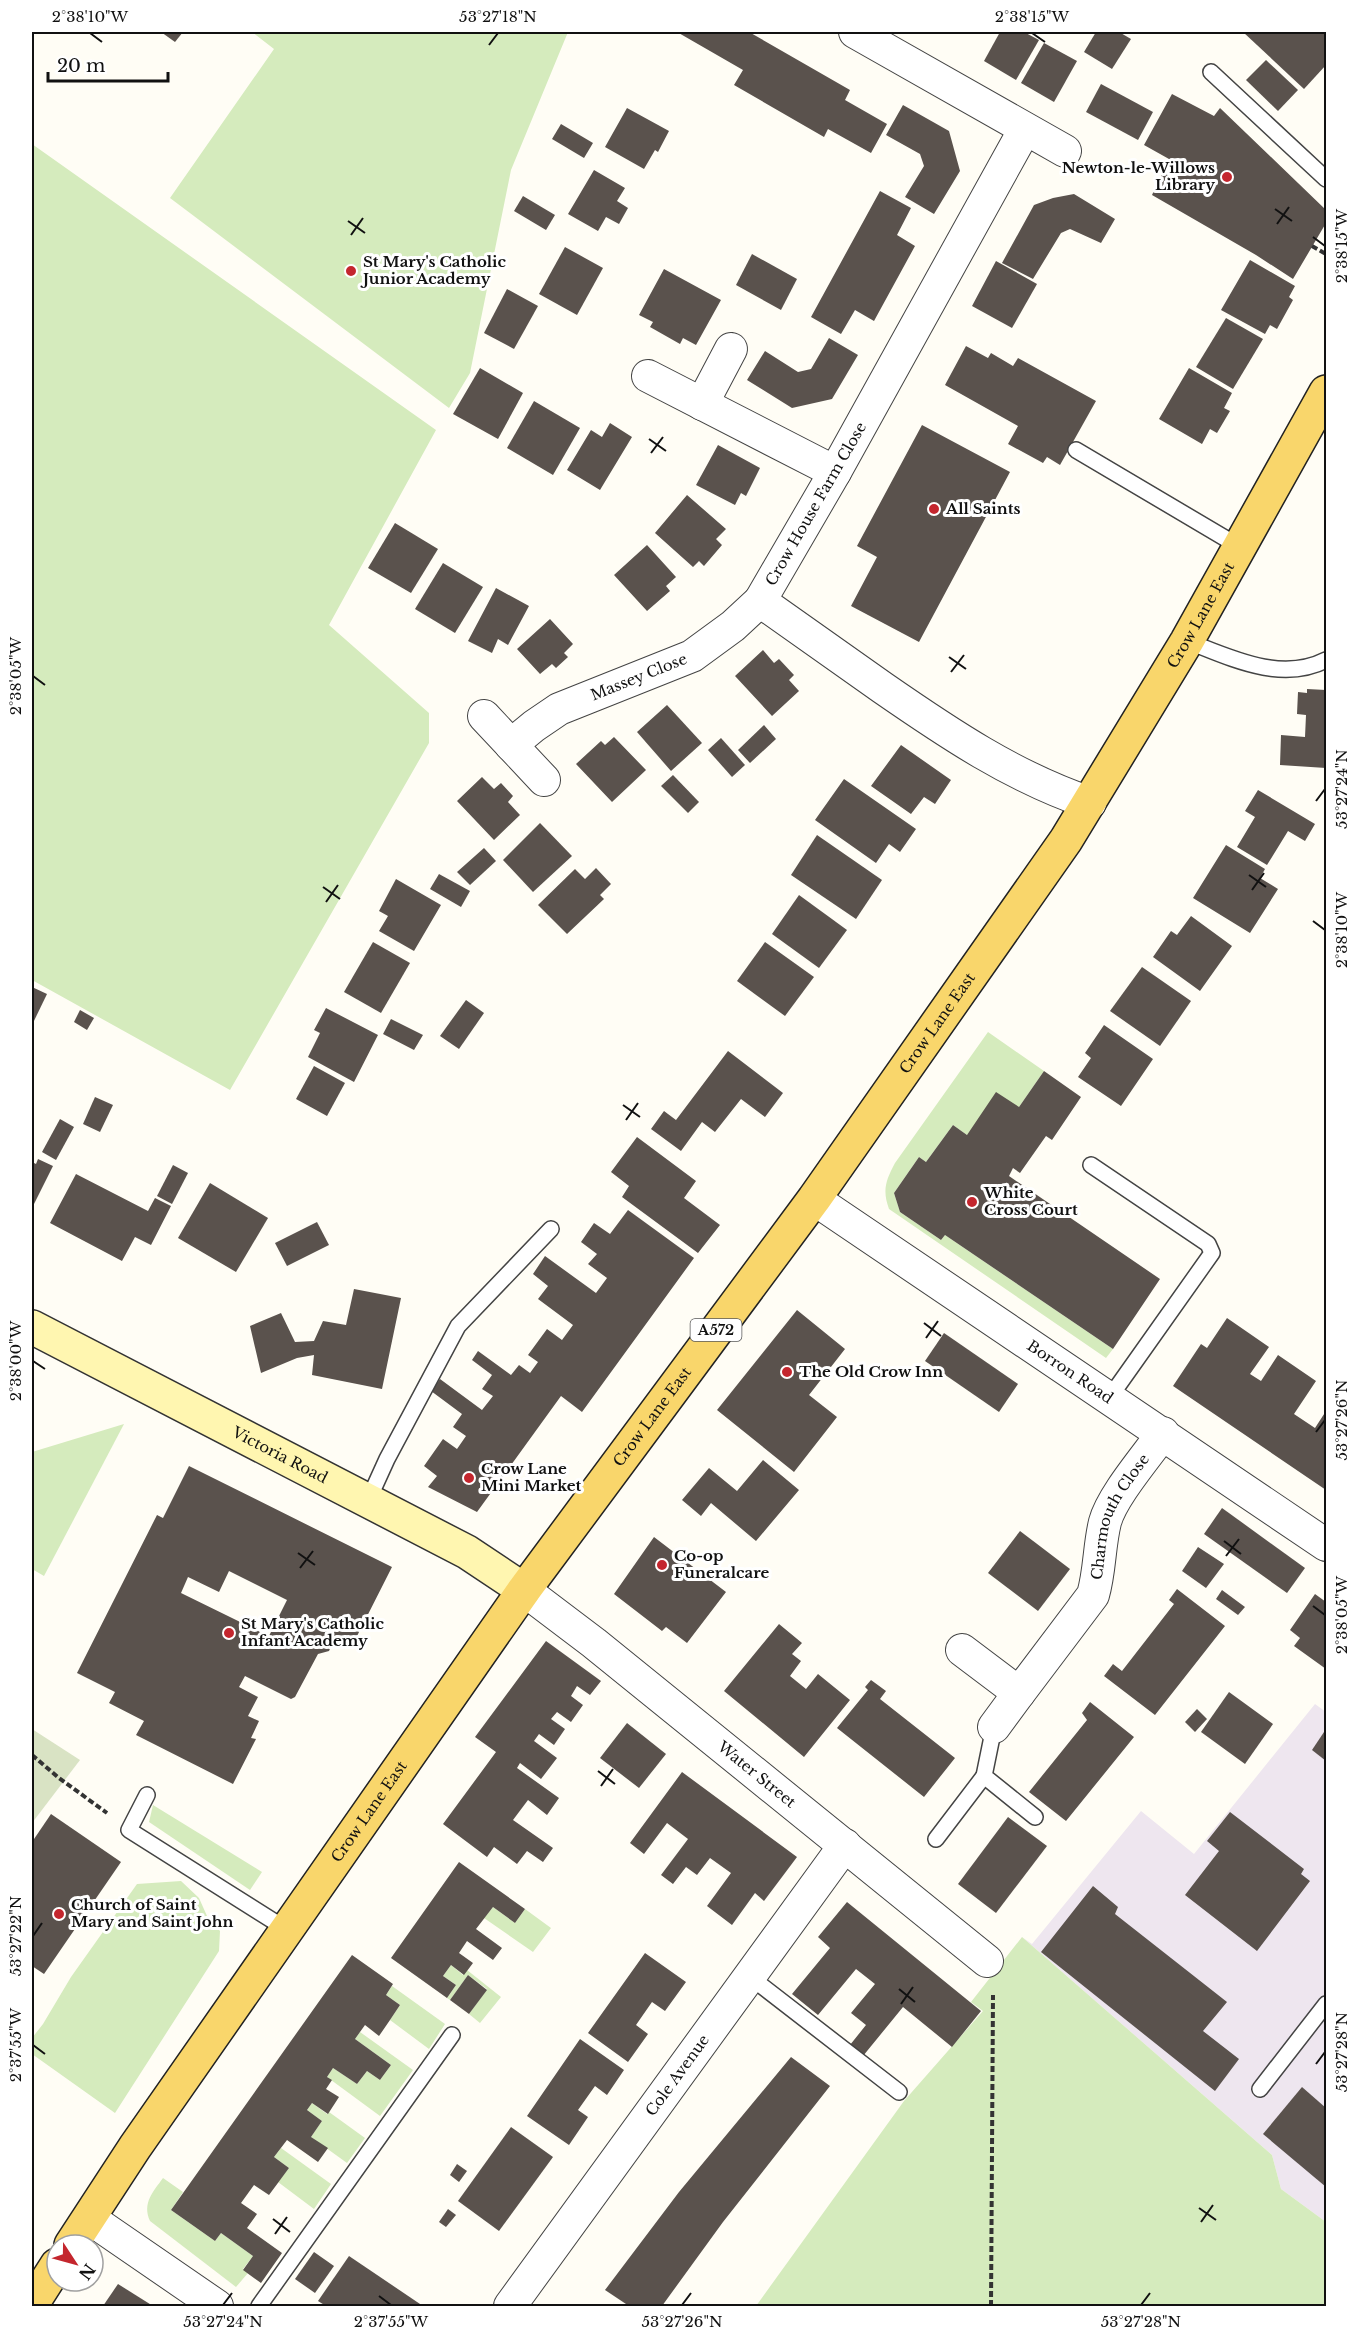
<svg xmlns="http://www.w3.org/2000/svg" width="1358" height="2338" font-family="'Libre Baskerville',serif">
  <rect width="100%" height="100%" fill="#fffdf5"/>
  <path fill="#eee6ef" d="M1315 1704 1326 1712V2222L1281 2189 1272 2155 1022 1937 1032 1944 1141 1811 1194 1854Z"/>
  <g fill="#d5ebbd">
    <path d="M252 32H568L511 170 470 373 449 408 170 198 274 49Z"/>
    <path d="M32 144 436 430 329 625 429 713V743L230 1090 32 980Z"/>
    <path d="M988 1032 1044 1071 1019 1107 967 1135 953 1125 926 1162 919 1157 894 1193 900 1212 941 1240 945 1235 1113 1349 1106 1358 889 1209C882 1190 886 1180 895 1163Z"/>
    <path d="M124 1424 44 1576 32 1569V1452Z"/>
    <path d="M153 1805 262 1872 250 1890 149 1822Z"/>
    <path d="M181 1881 199 1898 207 1916 220 1931 219 1951 115 2113 32 2054V2038L43 2024 71 1977 137 1884Z"/>
    <path d="M493 1907 515 1923 525 1909 551 1928 533 1952 484 1918Z"/>
    <path d="M1022 1937 1272 2155 1281 2189 1326 2222V2306H756L904 2101 983 2011 971 2002Z"/>
    <path d="M451 1965 463 1975 467 1970 501 1997 480 2023 469 2014 487 1989 468 1975 450 2000 447 1998 456 1985 443 1976Z"/>
    <path d="M392 1986 445 2024 429 2049 390 2020 400 2005 386 1995Z"/>
    <path d="M360 2032 413 2070 380 2116 327 2077 333 2068 357 2084 367 2071 380 2080 391 2065 355 2039Z"/>
    <path d="M312 2103 327 2114 329 2112 365 2138 347 2163 311 2137 322 2121 307 2110Z"/>
    <path d="M281 2148 331 2184 314 2209 278 2182 289 2168 274 2157Z"/>
    <path d="M163 2178 183 2192 171 2210 215 2241 221 2233 253 2256 243 2269 248 2273 236 2287 150 2221C142 2203 153 2192 163 2178Z"/>
  </g>
  <path fill="#d9e3c4" d="M32 1729 80 1760 32 1823Z"/>
  <g fill="#5a524d" fill-rule="evenodd">
    <path d="M161 32H183L175 42Z"/>
    <path d="M677 32H749L850 90 845 100 887 124 871 153 828 129 824 137 734 85 743 70Z"/>
    <path d="M1000 32H1024L1039 40 1016 80 984 61Z"/>
    <path d="M1096 32H1119L1131 39 1112 69 1084 52Z"/>
    <path d="M1243 32H1326V65L1304 89Z"/>
    <path d="M1044 43 1077 61 1054 102 1021 83Z"/>
    <path d="M1266 60 1298 90 1278 111 1246 80Z"/>
    <path d="M1101 84 1153 112 1138 140 1086 112Z"/>
    <path d="M1172 94 1214 116 1220 108 1326 210V223L1293 279 1256 255 1152 195 1169 159 1144 145Z"/>
    <path d="M903 105 949 131 960 171 934 214 905 197 924 166 920 154 886 135Z"/>
    <path d="M627 108 669 131 658 152 655 150 644 169 605 147Z"/>
    <path d="M561 124 593 143 584 158 552 139Z"/>
    <path d="M594 170 625 188 617 201 628 208 619 224 606 217 598 231 568 214Z"/>
    <path d="M880 191 911 208 897 235 915 246 874 321 855 310 841 334 811 317Z"/>
    <path d="M1074 194 1115 219 1101 243 1070 229 1061 233 1033 279 1002 263 1034 205 1053 198Z"/>
    <path d="M523 196 555 215 546 230 514 211Z"/>
    <path d="M565 247 603 268 577 315 539 294Z"/>
    <path d="M752 254 797 279 781 310 736 285Z"/>
    <path d="M1250 260 1295 286 1289 297 1293 300 1277 329 1270 325 1265 334 1221 310Z"/>
    <path d="M996 261 1037 284 1012 328 972 306Z"/>
    <path d="M664 269 721 300 696 345 683 338 680 344 650 327 653 322 639 315Z"/>
    <path d="M507 289 538 306 514 349 484 333Z"/>
    <path d="M1226 318 1263 339 1233 389 1196 367Z"/>
    <path d="M829 338 858 355 832 399 792 408 747 380 765 351 798 372 811 369Z"/>
    <path d="M966 346 988 358 991 353 1013 366 1018 358 1096 401 1060 465 1047 457 1043 463 1008 444 1018 426 945 385Z"/>
    <path d="M480 368 523 393 498 439 453 414Z"/>
    <path d="M1189 368 1232 393 1224 408 1230 411 1217 433 1210 429 1202 444 1159 419Z"/>
    <path d="M534 401 580 428 553 475 507 448Z"/>
    <path d="M610 423 632 437 600 490 567 470 591 430 602 437Z"/>
    <path d="M922 425 1010 472 919 642 851 606 877 557 857 546Z"/>
    <path d="M718 445 760 468 746 496 741 493 735 505 696 485Z"/>
    <path d="M687 495 726 529 716 539 722 545 704 566 699 561 693 567 655 533Z"/>
    <path d="M395 523 438 549 411 593 368 568Z"/>
    <path d="M647 545 676 577 666 586 670 591 647 611 614 575Z"/>
    <path d="M443 563 483 587 455 633 415 609Z"/>
    <path d="M496 588 529 606 508 645 498 639 492 653 468 641Z"/>
    <path d="M550 619 573 644 564 653 568 657 556 668 552 664 540 674 517 649Z"/>
    <path d="M763 650 774 663 779 659 794 675 789 680 799 691 772 716 735 676Z"/>
    <path d="M1307 689 1326 690V768L1280 765 1281 735 1305 737 1306 715 1297 714 1298 692 1307 693Z"/>
    <path d="M667 705 702 743 671 771 637 732Z"/>
    <path d="M764 725 776 739 750 763 738 750Z"/>
    <path d="M614 737 646 770 612 802 576 764 601 741 605 745Z"/>
    <path d="M721 738 745 765 732 777 708 750Z"/>
    <path d="M901 745 951 780 935 804 924 797 911 814 871 786Z"/>
    <path d="M673 775 699 802 688 813 661 786Z"/>
    <path d="M482 777 494 789 501 783 513 796 508 802 520 815 494 840 457 801Z"/>
    <path d="M844 779 916 829 900 852 889 844 876 863 815 820Z"/>
    <path d="M1258 790 1315 824 1305 841 1288 831 1267 865 1237 847 1255 817 1245 811Z"/>
    <path d="M540 823 572 856 533 892 503 860Z"/>
    <path d="M817 835 882 880 856 919 791 875Z"/>
    <path d="M1226 845 1265 869 1260 878 1278 889 1250 933 1193 898Z"/>
    <path d="M484 848 496 861 470 885 457 872Z"/>
    <path d="M596 868 611 884 600 895 604 899 567 934 538 905 575 869 585 879Z"/>
    <path d="M439 874 470 891 461 907 430 889Z"/>
    <path d="M396 879 441 905 414 951 379 931 388 916 379 911Z"/>
    <path d="M799 895 847 930 819 968 772 934Z"/>
    <path d="M1191 916 1232 946 1200 991 1153 957 1171 931 1177 935Z"/>
    <path d="M373 942 410 963 381 1013 344 992Z"/>
    <path d="M765 942 814 977 785 1016 737 981Z"/>
    <path d="M1142 967 1191 1001 1160 1046 1110 1011Z"/>
    <path d="M32 987 47 994 32 1025Z"/>
    <path d="M466 1000 484 1013 459 1049 440 1036Z"/>
    <path d="M326 1008 378 1035 354 1082 308 1057 320 1033 314 1030Z"/>
    <path d="M80 1010 94 1018 87 1030 74 1022Z"/>
    <path d="M391 1019 423 1035 414 1050 383 1034Z"/>
    <path d="M1104 1025 1153 1059 1121 1106 1078 1077 1091 1058 1085 1053Z"/>
    <path d="M728 1051 783 1093 765 1117 741 1099 715 1132 702 1122 681 1151 651 1129 664 1111 676 1120Z"/>
    <path d="M314 1066 345 1083 327 1116 296 1099Z"/>
    <path d="M1044 1071 1081 1097 1052 1140 1046 1136 1020 1173 1013 1168 1009 1176 1160 1279 1113 1349 945 1235 941 1240 900 1212 894 1193 919 1157 926 1162 953 1125 967 1135 996 1092 1019 1107Z"/>
    <path d="M95 1097 113 1105 100 1132 83 1124Z"/>
    <path d="M60 1119 74 1127 56 1160 42 1152Z"/>
    <path d="M637 1137 696 1181 684 1198 720 1225 698 1253 622 1197 629 1186 611 1172Z"/>
    <path d="M38 1159 53 1166 32 1208V1162L36 1164Z"/>
    <path d="M173 1165 188 1173 172 1204 157 1196Z"/>
    <path d="M76 1174 148 1211 155 1198 171 1206 151 1245 135 1237 122 1261 50 1223Z"/>
    <path d="M210 1183 268 1218 236 1272 178 1238Z"/>
    <path d="M628 1210 694 1258 582 1412 561 1396 477 1512 428 1487 437 1476 424 1466 443 1439 457 1449 466 1436 453 1427 462 1414 431 1391 440 1379 482 1410 493 1396 482 1389 492 1375 472 1360 478 1351 511 1375 519 1365 530 1373 538 1362 528 1355 547 1329 562 1340 573 1325 538 1299 548 1286 533 1274 545 1256 596 1293 607 1278 588 1264 597 1254 581 1242 594 1223 610 1234Z"/>
    <path d="M317 1222 329 1245 287 1266 275 1243Z"/>
    <path d="M354 1289 401 1298 382 1389 312 1375 314 1355 297 1358 261 1373 250 1326 281 1313 295 1342 314 1341 323 1321 346 1325Z"/>
    <path d="M797 1310 845 1349 809 1395 837 1417 794 1472 717 1410Z"/>
    <path d="M1227 1318 1269 1347 1250 1374 1261 1381 1278 1355 1316 1381 1294 1414 1315 1428 1326 1411V1490L1173 1386 1201 1344 1207 1348Z"/>
    <path d="M944 1333 1018 1384 999 1412 925 1361Z"/>
    <path d="M763 1460 799 1490 756 1541 711 1503 701 1516 682 1500 709 1468 737 1491Z"/>
    <path d="M189 1466 392 1567 354 1642 336 1635 329 1651 318 1654 295 1697 291 1699 245 1676 239 1687 258 1697 248 1716 259 1721 251 1738 256 1739 233 1784 136 1735 144 1721 109 1703 115 1692 77 1673 157 1515 163 1518ZM229 1571 287 1600 269 1636 181 1593 188 1577 219 1592Z"/>
    <path d="M1222 1508 1305 1568 1287 1593 1204 1534Z"/>
    <path d="M1020 1531 1070 1569 1038 1611 988 1573Z"/>
    <path d="M654 1537 726 1592 687 1643 666 1627 662 1631 614 1594Z"/>
    <path d="M1198 1547 1224 1564 1206 1588 1182 1571Z"/>
    <path d="M1177 1589 1225 1626 1155 1715 1104 1676 1113 1664 1122 1671 1174 1604 1169 1600Z"/>
    <path d="M1222 1590 1245 1607 1238 1615 1216 1599Z"/>
    <path d="M1315 1594 1326 1602V1669L1294 1646 1300 1638 1290 1630Z"/>
    <path d="M779 1624 802 1643 792 1654 801 1661 790 1676 806 1689 818 1674 850 1700 804 1757 724 1691Z"/>
    <path d="M546 1641 601 1681 590 1695 577 1686 571 1696 583 1705 571 1722 557 1712 551 1719 565 1729 554 1745 539 1734 534 1741 557 1758 541 1779 520 1763 517 1768 559 1798 547 1815 528 1800 513 1820 553 1848 543 1862 527 1851 517 1864 494 1847 487 1857 443 1824 496 1752 475 1737Z"/>
    <path d="M871 1680 886 1691 880 1699 955 1758 924 1797 837 1728 868 1690 865 1687Z"/>
    <path d="M1229 1692 1273 1724 1245 1764 1201 1732Z"/>
    <path d="M1090 1702 1134 1737 1066 1821 1029 1792 1087 1720 1082 1713Z"/>
    <path d="M1197 1709 1207 1719 1195 1732 1185 1722Z"/>
    <path d="M627 1723 666 1754 639 1788 600 1758Z"/>
    <path d="M1326 1729V1761L1312 1750Z"/>
    <path d="M682 1772 797 1857 764 1901 755 1893 732 1925 707 1906 731 1873 710 1858 697 1875 686 1867 673 1884 661 1875 688 1839 667 1823 644 1854 630 1843Z"/>
    <path d="M1230 1812 1304 1869 1301 1874 1310 1881 1257 1951 1185 1895 1219 1851 1207 1841Z"/>
    <path d="M51 1814 121 1862 44 1974 32 1966V1842Z"/>
    <path d="M1008 1817 1047 1846 996 1913 958 1884Z"/>
    <path d="M459 1862 525 1909 515 1923 493 1907 476 1929 502 1948 493 1960 467 1941 459 1953 473 1963 464 1975 451 1965 443 1976 456 1985 447 1998 391 1958Z"/>
    <path d="M1093 1886 1118 1907 1115 1914 1227 2002 1203 2031 1239 2059 1215 2091 1041 1952Z"/>
    <path d="M847 1902 981 2011 952 2047 903 2007 863 2056 850 2045 866 2025 851 2013 875 1984 856 1969 818 2015 792 1994 830 1948 818 1937Z"/>
    <path d="M645 1953 686 1982 665 2011 652 2002 636 2025 648 2034 628 2062 588 2033Z"/>
    <path d="M352 1955 393 1984 386 1995 400 2005 390 2020 379 2036 365 2025 355 2039 391 2065 380 2080 367 2071 357 2084 333 2068 327 2077 332 2080 326 2089 339 2097 328 2114 312 2103 307 2110 322 2121 311 2137 328 2148 318 2162 287 2140 274 2157 289 2168 269 2195 254 2185 241 2203 257 2214 247 2228 282 2253 261 2283 243 2270 253 2256 221 2233 215 2241 171 2210Z"/>
    <path d="M468 1975 487 1990 469 2014 450 2000Z"/>
    <path d="M580 2039 624 2070 607 2095 595 2086 578 2110 588 2117 569 2145 527 2116Z"/>
    <path d="M791 2057 830 2086 723 2222 662 2306H629L605 2290 679 2192Z"/>
    <path d="M1302 2087 1326 2108V2187L1263 2134Z"/>
    <path d="M511 2127 553 2157 499 2231 458 2201Z"/>
    <path d="M457 2164 467 2171 459 2182 450 2175Z"/>
    <path d="M448 2209 456 2215 446 2227 439 2222Z"/>
    <path d="M314 2252 334 2266 315 2293 295 2279Z"/>
    <path d="M349 2256 423 2306H326L318 2301Z"/>
    <path d="M118 2284 153 2306H103Z"/>
  </g>
  <g fill="none" stroke-linecap="round" stroke-linejoin="round">
    <defs>
      <g id="lane">
        <path d="M1211 72 1326 179"/>
        <path d="M1076 450 1240 547"/>
        <path d="M1187 641C1231 658 1281 683 1326 660"/>
        <path d="M1091 1165 1208 1244 1212 1253 1110 1397"/>
        <path d="M367 1503 387 1459 458 1326 551 1229"/>
        <path d="M994 1727 984 1776 1035 1817"/>
        <path d="M147 1795 129 1830 286 1929"/>
        <path d="M936 1839 984 1776"/>
        <path d="M749 1976 899 2092"/>
        <path d="M1260 2089 1326 2004"/>
        <path d="M259 2306 452 2035"/>
      </g>
      <g id="street">
        <path d="M855 32 1065 151"/>
        <path d="M1025 129 835 472 760 601C801 630 842 659 883 688 948 733 1013 777 1090 803"/>
        <path d="M648 376 835 472"/>
        <path d="M702 404 731 349"/>
        <path d="M484 716 544 780"/>
        <path id="s1" d="M511 745 534 726 559 709 692 656 733 626 760 601"/>
        <path id="s2" d="M814 1199 1326 1545"/>
        <path id="s3" d="M524 1590 594 1643 987 1961"/>
        <path id="s4" d="M962 1650 1019 1693 1093 1595C1100 1571 1099 1546 1105 1522 1112 1496 1147 1456 1163 1433"/>
        <path d="M994 1727 1019 1693"/>
        <path d="M89 2218 217 2306"/>
        <path id="s5" d="M510 2306 845 1845"/>
      </g>
      <g id="secondary">
        <path id="s6" d="M32 1327 467 1552 524 1590"/>
      </g>
      <g id="primary">
        <path id="s7" d="M71 2245 135 2147 524 1590 814 1199 1066 840 1187 641 1326 392"/>
        <path d="M32 2304 57 2265"/>
      </g>
    </defs>
    <use href="#lane" stroke="#444" stroke-width="18"/>
    <use href="#street" stroke="#444" stroke-width="34"/>
    <use href="#secondary" stroke="#333" stroke-width="36"/>
    <use href="#primary" stroke="#222" stroke-width="36"/>
    <g stroke="#333" stroke-width="4" stroke-dasharray="6 3" stroke-linecap="butt">
      <path d="M1312 246 1326 254"/>
      <path d="M32 1755 59 1778 107 1813"/>
      <path d="M991 2306 993 1995"/>
    </g>
    <use href="#lane" stroke="#fff" stroke-width="15"/>
    <use href="#street" stroke="#fff" stroke-width="32"/>
    <use href="#secondary" stroke="#fff6b0" stroke-width="33"/>
    <use href="#primary" stroke="#f9d66b" stroke-width="33"/>
  </g>
  <path fill="none" stroke="#111" stroke-width="2" d="M90 33 102 42M1032 33 1045 42M489 45 498 33M1275 209 1292 221M348 221 365 233M1277 224 1289 207M351 235 363 218M1313 237 1325 246M649 439 666 451M651 453 663 437M949 657 966 669M951 672 964 655M33 676 45 685M1316 801 1325 789M1249 875 1266 887M323 887 340 899M1252 890 1264 873M326 902 338 885M1313 921 1325 930M623 1105 640 1117M626 1120 638 1103M924 1323 941 1336M926 1338 938 1321M33 1361 45 1369M1316 1432 1325 1420M1224 1541 1241 1554M298 1553 315 1565M1226 1556 1239 1539M300 1568 313 1551M1313 1606 1325 1615M598 1771 615 1784M601 1786 613 1769M33 1936 42 1923M899 1989 915 2002M901 2004 913 1987M33 2045 45 2054M1316 2064 1325 2052M1199 2208 1216 2220M273 2219 290 2232M1201 2222 1213 2205M275 2234 287 2217M379 2296 391 2305M223 2305 232 2293M682 2305 691 2293M1141 2305 1150 2293"/>
  <g fill="#c4262e" stroke="#fff" stroke-width="2">
    <circle cx="1227" cy="177" r="6"/>
    <circle cx="351" cy="271" r="6"/>
    <circle cx="934" cy="509" r="6"/>
    <circle cx="972" cy="1202" r="6"/>
    <circle cx="787" cy="1372" r="6"/>
    <circle cx="469" cy="1478" r="6"/>
    <circle cx="662" cy="1565" r="6"/>
    <circle cx="229" cy="1633" r="6"/>
    <circle cx="59" cy="1914" r="6"/>
  </g>
  <g text-anchor="middle" stroke-width="6" stroke-linejoin="round" paint-order="stroke">
    <rect fill="#fff" stroke="#585858" stroke-width="1.5" x="690.5" y="1319" width="51" height="22" rx="4.5"/>
    <g font-size="14" font-weight="bold" fill="#111">
      <text x="716" y="1335">A572</text>
    </g>
    <g font-size="15" font-weight="bold" fill="#111" stroke="#fff" text-anchor="start">
      <text x="1215" y="173" text-anchor="end">Newton-le-Willows<tspan x="1215" dy="17">Library</tspan></text>
      <text x="363" y="267">St Mary's Catholic<tspan x="363" dy="17">Junior Academy</tspan></text>
      <text x="946" y="514">All Saints</text>
      <text x="984" y="1198">White<tspan x="984" dy="17">Cross Court</tspan></text>
      <text x="799" y="1377">The Old Crow Inn</text>
      <text x="481" y="1474">Crow Lane<tspan x="481" dy="17">Mini Market</tspan></text>
      <text x="674" y="1561">Co-op<tspan x="674" dy="17">Funeralcare</tspan></text>
      <text x="241" y="1629">St Mary's Catholic<tspan x="241" dy="17">Infant Academy</tspan></text>
      <text x="71" y="1910">Church of Saint<tspan x="71" dy="17">Mary and Saint John</tspan></text>
    </g>
    <g font-size="15" fill="#111" stroke="#fff">
      <text transform="translate(816 504) rotate(-60)" y="5">Crow House Farm Close</text>
      <text dy="5" stroke="none"><textPath href="#s7" startOffset="1984">Crow Lane East</textPath></text>
      <text dy="5" stroke="none"><textPath href="#s1" startOffset="146">Massey Close</textPath></text>
      <text dy="5" stroke="none"><textPath href="#s7" startOffset="1498">Crow Lane East</textPath></text>
      <text dy="5" stroke="none"><textPath href="#s2" startOffset="309">Borron Road</textPath></text>
      <text dy="5" stroke="none"><textPath href="#s7" startOffset="1012">Crow Lane East</textPath></text>
      <text dy="5" stroke="none"><textPath href="#s6" startOffset="279">Victoria Road</textPath></text>
      <text dy="5" stroke="none"><textPath href="#s4" startOffset="278">Charmouth Close</textPath></text>
      <text dy="5" stroke="none"><textPath href="#s3" startOffset="297">Water Street</textPath></text>
      <text dy="5" stroke="none"><textPath href="#s7" startOffset="526">Crow Lane East</textPath></text>
      <text dy="5" stroke="none"><textPath href="#s5" startOffset="285">Cole Avenue</textPath></text>
    </g>
  </g>
  <rect width="1358" height="2338" fill="none" stroke="#ffffff" stroke-width="66"/>
  <g transform="translate(75 2263) rotate(126)"><circle r="28" fill="#ffffff" stroke="#a0a0a0" stroke-width="1.5"/>
  <path d="M0-4.5L10 22L0 15L-10 22Z" fill="#c4262e"/>
  <text y="-9" font-size="16" font-weight="bold" text-anchor="middle" fill="#111111">N</text>
  </g>
  <path d="M48 72v9h120v-9" fill="none" stroke="#111111" stroke-width="3"/>
  <text x="57" y="72" font-size="18" fill="#111111" stroke="#ffffff" stroke-width="4.5" paint-order="stroke">20 m</text>
  <rect x="33" y="33" width="1292" height="2272" fill="none" stroke="#111" stroke-width="2"/>
  <g font-size="15" text-anchor="middle" fill="#111">
    <text x="90" y="22">2°38'10"W</text>
    <text x="498" y="22">53°27'18"N</text>
    <text x="1032" y="22">2°38'15"W</text>
    <text transform="translate(1342 246) rotate(-90)" y="5">2°38'15"W</text>
    <text transform="translate(16 676) rotate(-90)" y="5">2°38'05"W</text>
    <text transform="translate(1342 789) rotate(-90)" y="5">53°27'24"N</text>
    <text transform="translate(1342 930) rotate(-90)" y="5">2°38'10"W</text>
    <text transform="translate(16 1361) rotate(-90)" y="5">2°38'00"W</text>
    <text transform="translate(1342 1420) rotate(-90)" y="5">53°27'26"N</text>
    <text transform="translate(1342 1615) rotate(-90)" y="5">2°38'05"W</text>
    <text transform="translate(16 1936) rotate(-90)" y="5">53°27'22"N</text>
    <text transform="translate(16 2045) rotate(-90)" y="5">2°37'55"W</text>
    <text transform="translate(1342 2052) rotate(-90)" y="5">53°27'28"N</text>
    <text x="223" y="2327">53°27'24"N</text>
    <text x="391" y="2327">2°37'55"W</text>
    <text x="682" y="2327">53°27'26"N</text>
    <text x="1141" y="2327">53°27'28"N</text>
  </g>
</svg>
